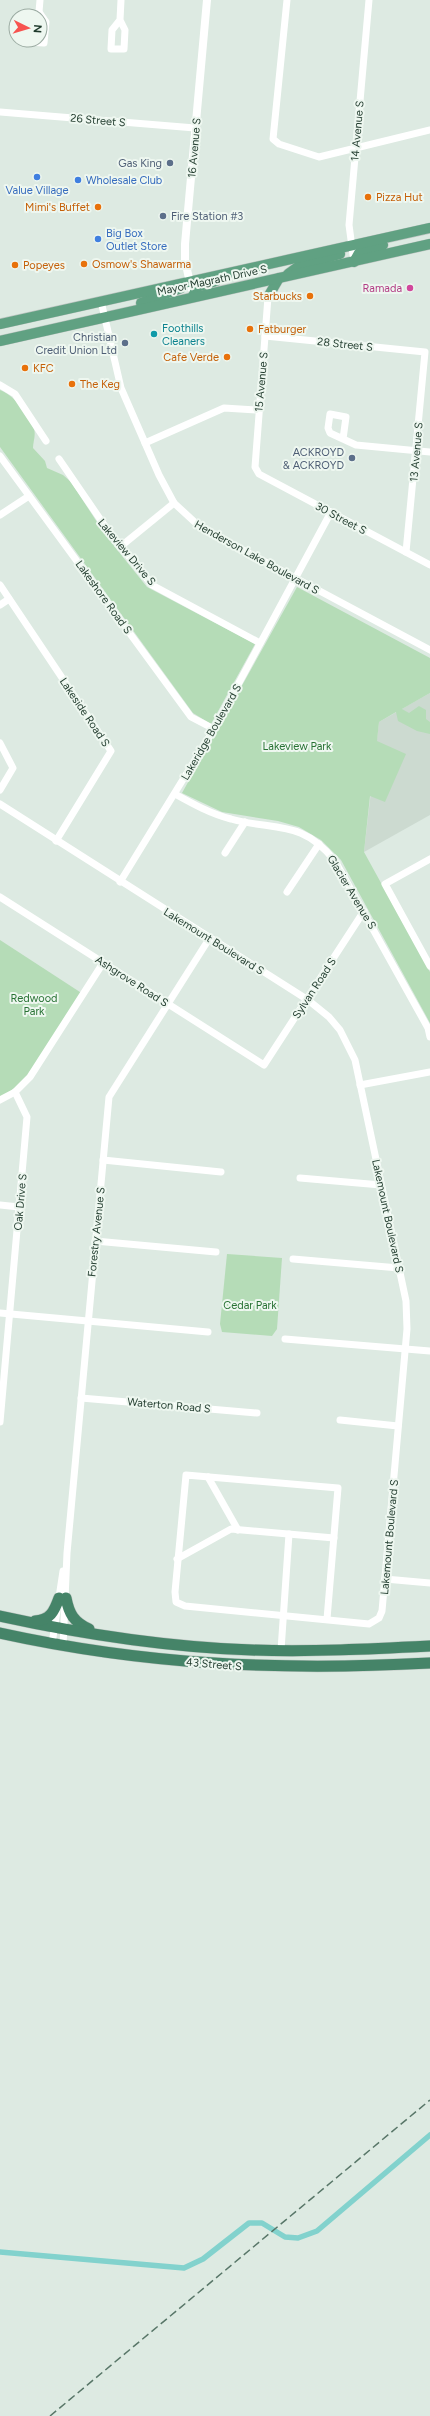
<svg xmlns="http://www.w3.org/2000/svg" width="430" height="2416" font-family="Figtree,sans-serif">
  <rect width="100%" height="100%" fill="#ddeae2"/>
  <path fill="#ccdad0" d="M430 693V815L364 852 379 722Z"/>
  <g fill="#b5dcb7">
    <path d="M0 390C15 396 29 414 34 429 36 435 33 442 33 448L45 461 47 468 63 475 71 482 106 536 147 587 255 644 211 724 193 713 0 447Z"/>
    <path d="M297 587 430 658V693L402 709 409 713 419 706 426 710V719L430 722V734L417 731 398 721 396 712 379 722 377 741 406 754 385 802 370 796 364 852 430 972V1023L341 860 321 840 299 827 278 821 222 812 182 793Z"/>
    <path d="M0 940 83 994 30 1077 0 1100Z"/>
    <path d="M227 1254 282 1258 277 1329 272 1336 222 1332 220 1324Z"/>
  </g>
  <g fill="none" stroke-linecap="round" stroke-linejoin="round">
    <path stroke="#82d2cd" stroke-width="5.5" d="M0 2252 184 2268 203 2259 249 2223H262L285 2237 298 2238 317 2231 430 2135"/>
    <defs>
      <g id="primary">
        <path d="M354 262 359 253 383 245"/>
        <path d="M288 274 299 266 340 254"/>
        <path d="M193 296 197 287 216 281"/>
        <path d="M268 297 279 278"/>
        <path d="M141 303 181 288"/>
        <path d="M0 324 430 228"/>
        <path d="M0 341 430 244"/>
      </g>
      <g id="trunk">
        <path d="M66 1598C69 1614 74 1622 89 1629"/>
        <path d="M0 1616C82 1634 168 1647 252 1650 311 1652 371 1649 430 1646"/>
        <path d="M35 1621C50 1620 54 1612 59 1598"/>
        <path d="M0 1633C146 1665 281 1671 430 1663"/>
      </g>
    </defs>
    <use href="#primary" stroke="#bcc4c0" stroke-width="11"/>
    <use href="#trunk" stroke="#bcc4c0" stroke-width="12"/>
    <g stroke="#fff" stroke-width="7">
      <path d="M287 0 273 139 279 144 319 157 430 130"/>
      <path d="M36 16 39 12 40 0"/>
      <path d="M120 20 125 30 124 49H111L112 30 120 20 121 0"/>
      <path d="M30 40 29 42 44 43 46 22 39 12"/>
      <path d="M0 112 195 128"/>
      <path d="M354 262 349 225 369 0"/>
      <path d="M268 297 255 467 259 474 430 565"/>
      <path d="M101 301 121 388 159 475 174 503 200 527 430 650"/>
      <path d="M265 336 425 352 406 552"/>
      <path d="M0 385 15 394 46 441"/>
      <path d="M343 439 346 417 330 414 328 428 330 433 356 445 430 452"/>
      <path d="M145 443 224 408 258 410"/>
      <path d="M0 456 191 717 214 729"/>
      <path d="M59 459 109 532 152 585 260 643"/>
      <path d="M0 515 29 496"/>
      <path d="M120 547 174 503"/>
      <path d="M0 585 111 751 56 841"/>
      <path d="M0 605 9 599"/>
      <path d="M0 743 13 768 0 790"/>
      <path d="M175 794C193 804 211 814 231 819 274 831 302 819 335 861L428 1028 430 1037"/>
      <path d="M0 804 308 1000 329 1017 340 1030 355 1060 406 1301 407 1329 382 1611 379 1618 369 1624 185 1606 176 1602 175 1592 186 1475 338 1488 327 1619"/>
      <path d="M225 853 245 822"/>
      <path d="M430 859 385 884 430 966"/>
      <path d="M120 882 214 729 331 512"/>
      <path d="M287 892 319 844"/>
      <path d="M0 897 264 1065 364 911"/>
      <path d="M360 1085 430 1072"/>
      <path d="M0 1100 15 1092 30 1077 103 963"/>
      <path d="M103 1160 221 1172"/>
      <path d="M300 1178 381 1185"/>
      <path d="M0 1205 19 1207"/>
      <path d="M95 1241 216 1252"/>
      <path d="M293 1259 399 1268"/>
      <path d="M0 1313 208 1332"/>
      <path d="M285 1339 430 1351"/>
      <path d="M81 1398 257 1413"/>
      <path d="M340 1420 398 1426"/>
      <path d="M0 1422 27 1117 15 1092"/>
      <path d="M208 1477 238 1530"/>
      <path d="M177 1559 231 1529 334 1538"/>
      <path d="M385 1579 430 1583"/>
      <path d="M52 1644 63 1571"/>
      <path d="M63 1646 67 1553 109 1097 209 939"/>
      <path d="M281 1650 289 1534"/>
    </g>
    <path stroke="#fff" stroke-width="8" d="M191 288 185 260V244L207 0"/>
    <use href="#primary" stroke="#60a182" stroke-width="10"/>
    <use href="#trunk" stroke="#458468" stroke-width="11"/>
    <path stroke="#587668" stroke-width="1.5" stroke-dasharray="8 4" stroke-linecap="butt" d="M50 2416 430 2100"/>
  </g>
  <g fill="#5c6f8a" stroke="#eef7f0" stroke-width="1.5">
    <circle cx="170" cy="163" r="4"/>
    <circle cx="163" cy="216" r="4"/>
    <circle cx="125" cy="343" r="4"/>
    <circle cx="352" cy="458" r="4"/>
  </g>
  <g fill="#3f7fe0" stroke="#eef7f0" stroke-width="1.5">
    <circle cx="37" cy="177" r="4"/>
    <circle cx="78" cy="180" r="4"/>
    <circle cx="98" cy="239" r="4"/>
  </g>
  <g fill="#e8710a" stroke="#eef7f0" stroke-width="1.5">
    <circle cx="368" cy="197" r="4"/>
    <circle cx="98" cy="207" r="4"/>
    <circle cx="84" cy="264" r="4"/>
    <circle cx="15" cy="265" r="4"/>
    <circle cx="310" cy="296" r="4"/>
    <circle cx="250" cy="329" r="4"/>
    <circle cx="227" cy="357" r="4"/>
    <circle cx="25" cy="368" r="4"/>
    <circle cx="72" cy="384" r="4"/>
  </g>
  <circle fill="#d1479c" stroke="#eef7f0" stroke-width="1.5" cx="410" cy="288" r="4"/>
  <circle fill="#0f9aa8" stroke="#eef7f0" stroke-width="1.5" cx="154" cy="334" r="4"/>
  <g text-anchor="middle" stroke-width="4" stroke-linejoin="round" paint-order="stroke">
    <g font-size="11" fill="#1f3a2c" stroke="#eef7f0">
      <text transform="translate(98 120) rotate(5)" y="4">26 Street S</text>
      <text transform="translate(357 131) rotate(-85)" y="4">14 Avenue S</text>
      <text transform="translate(194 148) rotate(-85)" y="4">16 Avenue S</text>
      <text transform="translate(212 280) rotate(-12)" y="4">Mayor Magrath Drive S</text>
      <text transform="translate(345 344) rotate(6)" y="4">28 Street S</text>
      <text transform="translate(261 382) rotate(-85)" y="4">15 Avenue S</text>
      <text transform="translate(416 452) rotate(-85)" y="4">13 Avenue S</text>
      <text transform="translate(341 518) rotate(28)" y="4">30 Street S</text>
      <text transform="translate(127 552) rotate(50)" y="4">Lakeview Drive S</text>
      <text transform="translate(257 557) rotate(29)" y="4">Henderson Lake Boulevard S</text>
      <text transform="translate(104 597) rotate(54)" y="4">Lakeshore Road S</text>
      <text transform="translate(85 712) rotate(56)" y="4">Lakeside Road S</text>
      <text transform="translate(211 732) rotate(-60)" y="4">Lakeridge Boulevard S</text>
      <text transform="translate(352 892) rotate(59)" y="4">Glacier Avenue S</text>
      <text transform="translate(214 941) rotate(32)" y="4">Lakemount Boulevard S</text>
      <text transform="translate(132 981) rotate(33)" y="4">Ashgrove Road S</text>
      <text transform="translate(314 988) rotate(-57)" y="4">Sylvan Road S</text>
      <text transform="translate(20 1202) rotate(-85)" y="4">Oak Drive S</text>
      <text transform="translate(388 1216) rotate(78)" y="4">Lakemount Boulevard S</text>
      <text transform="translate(96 1232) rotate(-84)" y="4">Forestry Avenue S</text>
      <text transform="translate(169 1405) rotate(5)" y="4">Waterton Road S</text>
      <text transform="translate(389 1537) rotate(-85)" y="4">Lakemount Boulevard S</text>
      <text transform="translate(214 1664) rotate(5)" y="4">43 Street S</text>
    </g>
    <g font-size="11" fill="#4e5e75" stroke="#eef7f0" text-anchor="end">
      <text x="162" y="167">Gas King</text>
      <text x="171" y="220" text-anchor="start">Fire Station #3</text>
      <text x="117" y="341">Christian<tspan x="117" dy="13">Credit Union Ltd</tspan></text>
      <text x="344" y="456">ACKROYD<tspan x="344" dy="13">&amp; ACKROYD</tspan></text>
    </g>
    <g font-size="11" fill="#366cbe" stroke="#eef7f0" text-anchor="start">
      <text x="86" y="184">Wholesale Club</text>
      <text x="37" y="194" text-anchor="middle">Value Village</text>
      <text x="106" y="237">Big Box<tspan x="106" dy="13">Outlet Store</tspan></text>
    </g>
    <g font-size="11" fill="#c56008" stroke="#eef7f0" text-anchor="start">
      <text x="376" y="201">Pizza Hut</text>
      <text x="90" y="211" text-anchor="end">Mimi's Buffet</text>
      <text x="92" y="268">Osmow's Shawarma</text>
      <text x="23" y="269">Popeyes</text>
      <text x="302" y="300" text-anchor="end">Starbucks</text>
      <text x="258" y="333">Fatburger</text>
      <text x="219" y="361" text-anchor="end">Cafe Verde</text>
      <text x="33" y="372">KFC</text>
      <text x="80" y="388">The Keg</text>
    </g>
    <g font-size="11" fill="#b23c85" stroke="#eef7f0" text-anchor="end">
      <text x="402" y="292">Ramada</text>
    </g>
    <g font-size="11" fill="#0d838f" stroke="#eef7f0" text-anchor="start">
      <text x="162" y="332">Foothills<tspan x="162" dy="13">Cleaners</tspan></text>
    </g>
    <g font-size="11" fill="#287234" stroke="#eef7f0">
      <text x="297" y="750">Lakeview Park</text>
      <text x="34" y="1002">Redwood<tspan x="34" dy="13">Park</tspan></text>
      <text x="250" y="1309">Cedar Park</text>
    </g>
  </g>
  <g transform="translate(28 28) rotate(95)"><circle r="19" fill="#eef7f0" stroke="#9baba2"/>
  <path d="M0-3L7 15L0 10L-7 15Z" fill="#f7534f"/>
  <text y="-6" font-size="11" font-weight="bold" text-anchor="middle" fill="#1f3a2c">N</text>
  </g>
</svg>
